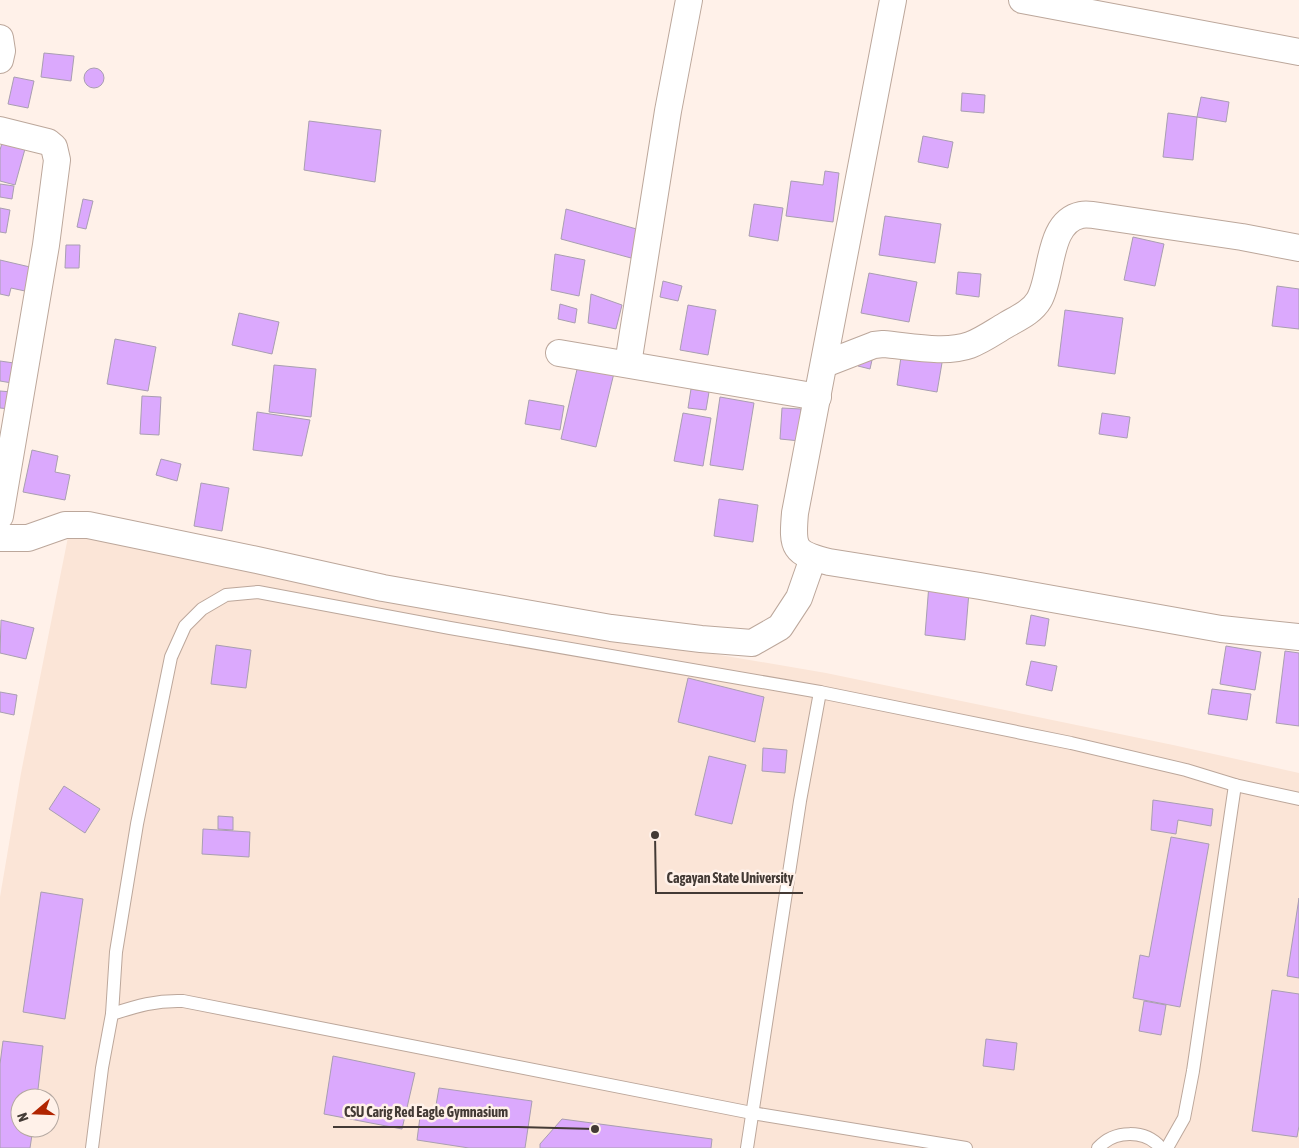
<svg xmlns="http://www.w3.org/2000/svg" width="1299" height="1148" font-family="'Asap Condensed',sans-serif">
  <rect width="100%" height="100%" fill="#fff1e9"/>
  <path fill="#fbe5d7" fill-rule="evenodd" d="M70 527 375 596 826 673 1173 745 1299 773V1148H0V897L21 773ZM20 1098H50V1128H20Z"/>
  <g fill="#dba9fd" stroke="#a99eb1">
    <path d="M44 53 74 56 71 81 41 77Z"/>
    <circle cx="94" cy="78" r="10"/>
    <path d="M14 77 34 81 28 108 8 104Z"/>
    <path d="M962 93 985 95 984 113 961 111Z"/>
    <path d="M1201 97 1229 102 1226 122 1197 117Z"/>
    <path d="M1168 113 1197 117 1193 160 1163 157Z"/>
    <path d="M309 121 381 130 375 182 304 170Z"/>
    <path d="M923 136 953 142 948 168 918 162Z"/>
    <path d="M2 143 25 149 15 185 0 181V150Z"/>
    <path d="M825 171 839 173 833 222 786 216 791 181 823 185Z"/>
    <path d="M0 184 14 186 12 199 0 197Z"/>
    <path d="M83 199 93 201 86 229 77 227Z"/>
    <path d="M754 204 783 208 778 241 749 236Z"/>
    <path d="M0 208 10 210 6 233 0 232Z"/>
    <path d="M566 209 640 230 631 258 561 239Z"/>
    <path d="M885 216 941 224 935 263 879 255Z"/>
    <path d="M1133 237 1164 244 1155 286 1124 280Z"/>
    <path d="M66 245H80L79 268H65Z"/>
    <path d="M555 254 585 260 579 296 551 290Z"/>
    <path d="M0 260 30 267 25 291 11 288 9 296 0 294Z"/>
    <path d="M958 272 981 274 979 297 956 294Z"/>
    <path d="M869 273 917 282 909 322 861 313Z"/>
    <path d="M663 281 682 286 678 301 660 297Z"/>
    <path d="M1277 286 1299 289V329L1272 326Z"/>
    <path d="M591 294 622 305 616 329 588 323Z"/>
    <path d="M560 304 577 309 575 323 558 319Z"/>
    <path d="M688 305 716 310 708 355 680 350Z"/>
    <path d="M1065 310 1123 318 1115 374 1058 366Z"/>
    <path d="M239 313 279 322 272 354 232 345Z"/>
    <path d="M115 339 156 347 148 391 107 384Z"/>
    <path d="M902 350 943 357 937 392 897 385Z"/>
    <path d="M860 357 872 360 870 369 858 366Z"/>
    <path d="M0 361 21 364 18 384 0 381Z"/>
    <path d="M274 365 316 369 311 417 269 412Z"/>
    <path d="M578 365 614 373 596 447 561 439Z"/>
    <path d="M691 389 709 392 706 410 688 408Z"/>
    <path d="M0 391 12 392 10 409 0 408Z"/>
    <path d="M142 396 161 397 159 435 140 434Z"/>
    <path d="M720 397 754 403 743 470 710 465Z"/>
    <path d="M529 400 564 406 560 430 525 424Z"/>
    <path d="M782 408 801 409 800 441 780 439Z"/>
    <path d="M257 412 310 420 302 456 253 450Z"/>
    <path d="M683 413 711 418 703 466 674 461Z"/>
    <path d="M1102 413 1130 417 1127 438 1099 434Z"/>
    <path d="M32 450 58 456 55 472 70 475 65 500 23 492Z"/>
    <path d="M161 459 181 464 177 481 156 475Z"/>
    <path d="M201 483 229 488 222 531 194 526Z"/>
    <path d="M719 499 758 505 753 542 714 536Z"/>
    <path d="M929 584 969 592 965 640 925 635Z"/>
    <path d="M1031 615 1049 619 1045 646 1026 644Z"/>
    <path d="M1 620 34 628 26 659 0 653Z"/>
    <path d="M216 645 251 650 246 688 211 684Z"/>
    <path d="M1226 646 1261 652 1255 690 1220 684Z"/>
    <path d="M1285 651 1299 653V726L1276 723Z"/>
    <path d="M1031 661 1057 666 1052 691 1026 685Z"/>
    <path d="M688 678 764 697 755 742 678 722Z"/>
    <path d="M1212 689 1251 694 1247 720 1208 714Z"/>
    <path d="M0 692 17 695 14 715 0 712Z"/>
    <path d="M763 748 787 750 785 773 762 771Z"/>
    <path d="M709 756 746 765 732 824 695 815Z"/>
    <path d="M64 786 100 809 85 833 49 809Z"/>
    <path d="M1153 800 1213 809 1211 826 1178 820 1176 834 1151 830Z"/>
    <path d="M218 816 233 817V830L218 829Z"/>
    <path d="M203 829 250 832 249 857 202 854Z"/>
    <path d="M1171 837 1209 844 1180 1007 1133 998 1140 955 1149 957Z"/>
    <path d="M41 892 83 899 65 1019 23 1012Z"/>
    <path d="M1299 898V978L1287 976Z"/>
    <path d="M1272 990 1299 994V1126L1297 1137 1252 1131Z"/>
    <path d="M1144 1001 1166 1005 1161 1035 1139 1031Z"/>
    <path d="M986 1039 1017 1043 1014 1070 983 1066Z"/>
    <path d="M3 1041 43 1046 37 1098H20V1128H33L30 1148H0V1064Z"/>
    <path d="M333 1056 415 1073 402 1129 324 1114Z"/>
    <path d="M439 1088 532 1101 525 1148H469L417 1140 421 1109 435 1111Z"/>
    <path d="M562 1119 712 1139 711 1148H540V1144Z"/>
  </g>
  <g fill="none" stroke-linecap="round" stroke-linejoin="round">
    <defs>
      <g id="lane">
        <path d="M112 1014 116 952 137 824 171 657 185 626 202 609 226 595 258 592 450 628 820 692"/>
        <path d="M92 1148 102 1068 112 1014C137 1006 156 1000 183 1001L752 1113 966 1148"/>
        <path d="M747 1148 800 801 820 692 1071 743 1186 770 1235 785 1299 799"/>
        <path d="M1098 1148C1114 1130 1145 1129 1161 1148"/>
        <path d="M1167 1148 1184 1118 1193 1071 1235 785"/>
      </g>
      <g id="street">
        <path d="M893 0 795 513C792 548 793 553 829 562L980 586 1221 629 1299 637"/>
        <path d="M1022 0 1299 52"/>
        <path d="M0 38 2 51 0 60"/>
        <path d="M0 130 48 142 54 147 57 160 46 245 0 516"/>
        <path d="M559 353 818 397"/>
        <path d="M628 364 668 111 689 0"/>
        <path d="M825 364 874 345 883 344C909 346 945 354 970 345 983 340 994 332 1006 325 1018 318 1032 312 1039 300 1053 276 1047 222 1081 215 1086 214 1094 215 1100 216L1242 237 1299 248"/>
        <path d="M0 538H28L65 525H88L257 560 383 588 611 628 701 639 752 643 780 627 799 598 813 558"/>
      </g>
    </defs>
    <use href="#lane" stroke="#bca79b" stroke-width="14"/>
    <use href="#street" stroke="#bca79b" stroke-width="28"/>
    <use href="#lane" stroke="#fff" stroke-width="12"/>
    <use href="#street" stroke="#fff" stroke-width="26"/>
  </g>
  <path fill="none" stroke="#433a35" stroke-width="2" d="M655 835L656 893H803M595 1129L518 1127H333"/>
  <g fill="#433a35" stroke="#fff1e9" stroke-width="2">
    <circle cx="655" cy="835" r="5"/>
    <circle cx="595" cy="1129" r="5"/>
  </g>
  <g font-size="14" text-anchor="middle" font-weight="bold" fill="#433a35" stroke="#fff1e9" stroke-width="5" stroke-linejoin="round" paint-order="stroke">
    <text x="730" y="883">Cagayan State University</text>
    <text x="426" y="1117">CSU Carig Red Eagle Gymnasium</text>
  </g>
  <g transform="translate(35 1113) rotate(251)"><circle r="24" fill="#fff1e9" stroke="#b4a8a1"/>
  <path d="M0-4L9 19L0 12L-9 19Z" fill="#b12501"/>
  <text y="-8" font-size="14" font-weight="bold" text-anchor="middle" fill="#433a35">N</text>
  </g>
</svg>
